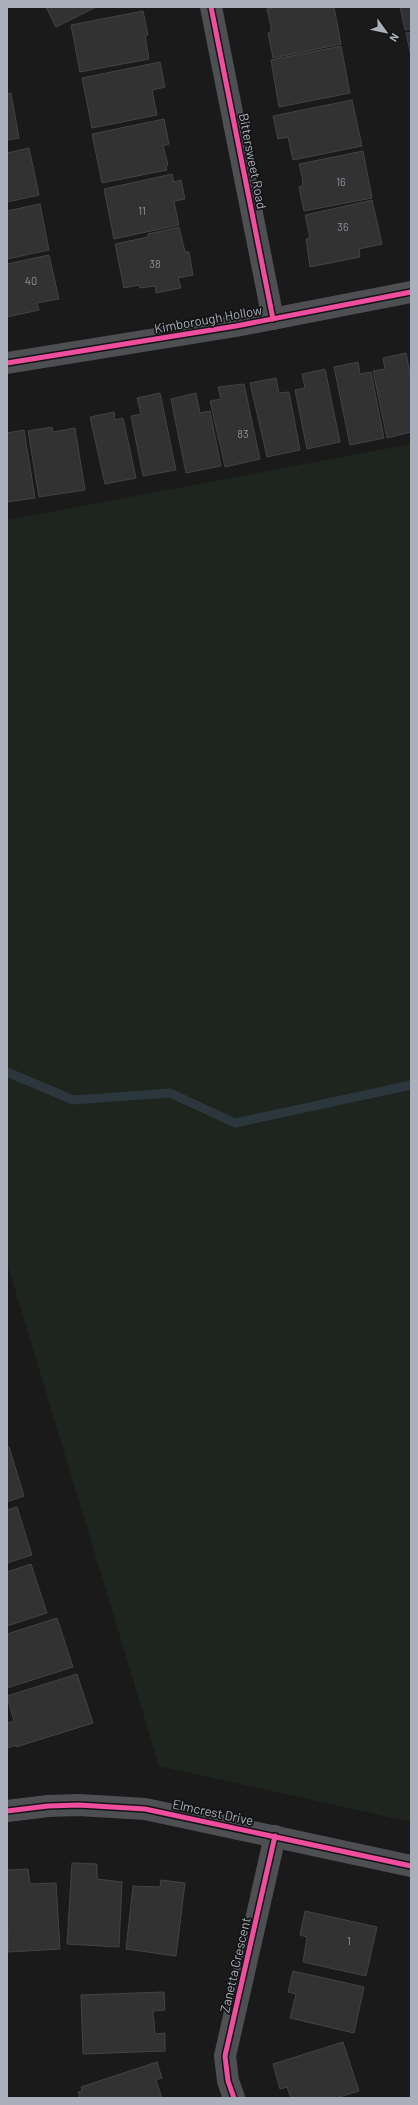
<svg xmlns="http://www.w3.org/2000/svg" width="418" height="2105" font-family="Barlow,sans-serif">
  <rect width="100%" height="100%" fill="#1a1a1a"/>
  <path fill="#1d251e" d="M411 444V1822L159 1766 7 1263V520Z"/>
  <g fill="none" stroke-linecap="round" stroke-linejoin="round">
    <path stroke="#2c363d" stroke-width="9" d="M7 1072 73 1100 170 1093 235 1123 411 1085"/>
  </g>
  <g fill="#323232" stroke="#424346">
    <path d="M46 7H96L56 27Z"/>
    <path d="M280 7H334L341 44 273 58 268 33H271V27L267 9Z"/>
    <path d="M400 7H411V29L405 30Z"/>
    <path d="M143 11 148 35H145L149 59 80 72 71 25Z"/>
    <path d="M411 32V56L406 33Z"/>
    <path d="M341 46 350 93 279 107 271 60Z"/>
    <path d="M160 62 165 87 152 90 157 115 92 128 82 78Z"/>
    <path d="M11 93 19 138 7 140V94Z"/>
    <path d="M352 100 362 146 293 160 288 137 278 139 273 116Z"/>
    <path d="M164 119 169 144 163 146 168 165 166 166 167 170 102 183 92 134Z"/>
    <path d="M29 148 39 195 7 202V153Z"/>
    <path d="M363 151 372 198 304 211 299 187 302 186 303 181 299 164Z"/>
    <path d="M172 174 174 182 181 180 185 199 174 201 179 225 114 239 104 189Z"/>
    <path d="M372 200 382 244 359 249 360 257 310 267 306 239 310 238 305 215Z"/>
    <path d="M40 204 49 250 7 259V211Z"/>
    <path d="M179 227 185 252H189L193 275 178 278 181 288 156 293 155 286 140 288 139 285 124 288 115 244 148 237V234Z"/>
    <path d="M49 255 59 299 37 303 39 310 7 317V264Z"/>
    <path d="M406 353 411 378V432L387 438 373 371 385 369 383 358Z"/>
    <path d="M358 362 360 374 371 372 384 438 350 445 334 367Z"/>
    <path d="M325 369 340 442 307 449 295 390 305 388 302 374Z"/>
    <path d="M276 378 279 393 289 392 300 450 267 457 250 383Z"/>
    <path d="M244 384 260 459 225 467 210 401 221 399 218 387Z"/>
    <path d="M160 393 176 470 143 476 131 416 141 414 137 398Z"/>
    <path d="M196 393 200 413 210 411 221 466 186 473 171 399Z"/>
    <path d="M114 412 115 420 123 418 136 478 105 484 90 417Z"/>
    <path d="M52 427 53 432 75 428 85 490 39 497 28 431Z"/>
    <path d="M24 430 35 498 7 502V433Z"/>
    <path d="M7 1447H9L24 1496 7 1502Z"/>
    <path d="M17 1507 32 1555 7 1563V1510Z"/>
    <path d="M31 1564 47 1613 7 1626V1572Z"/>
    <path d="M57 1618 73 1667 7 1688V1634Z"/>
    <path d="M77 1674 93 1723 16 1747V1745L8 1748 7 1723 14 1721 7 1696Z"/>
    <path d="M72 1863 97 1864V1879L122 1882 119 1947 67 1944Z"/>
    <path d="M28 1869 30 1884 56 1883 60 1949 8 1952 7 1870Z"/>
    <path d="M161 1880 185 1883 176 1956 126 1949 133 1886 160 1887Z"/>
    <path d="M305 1911 377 1927 366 1976 303 1962 307 1937 300 1935Z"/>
    <path d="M293 1971 364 1987 354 2033 290 2018 296 1994 288 1992Z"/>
    <path d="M164 1992 165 2010 153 2011 155 2034 165 2033V2051L83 2054 81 1995Z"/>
    <path d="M343 2042 359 2091 336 2098H291L287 2087 280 2089 273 2064Z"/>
    <path d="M157 2062 162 2078 156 2080 162 2098H80L78 2092 82 2091 81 2087Z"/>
  </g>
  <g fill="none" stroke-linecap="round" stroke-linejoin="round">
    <g stroke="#4d4f53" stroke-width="22">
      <path d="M211 7 273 319"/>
      <path d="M7 363 236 326 411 292"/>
      <path d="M7 1811 48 1806 79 1805 145 1809 411 1866"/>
      <path d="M234 2098 228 2081 225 2056 275 1836"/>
    </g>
    <defs>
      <g id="cycleway">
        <path d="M211 7 273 319"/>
        <path d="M7 363 236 326 411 292"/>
        <path d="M7 1811 48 1806 79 1805 145 1809 411 1866"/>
        <path d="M234 2098 228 2081 225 2056 275 1836"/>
      </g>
    </defs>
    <use href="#cycleway" stroke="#141416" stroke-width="8"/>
    <use href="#cycleway" stroke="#ef4d9e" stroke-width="5"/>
  </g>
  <g text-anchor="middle" stroke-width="3.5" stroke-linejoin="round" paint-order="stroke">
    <g font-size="11" fill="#8c9099">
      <text x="341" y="186">16</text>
      <text x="142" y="215">11</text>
      <text x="343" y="231">36</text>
      <text x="155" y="268">38</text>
      <text x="31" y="285">40</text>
      <text x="243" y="438">83</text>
      <text x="349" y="1945">1</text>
    </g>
    <g font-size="13" fill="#aab0bb" stroke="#141416">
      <text transform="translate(253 161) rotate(79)" y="5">Bittersweet Road</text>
      <text transform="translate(208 319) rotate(-10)" y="5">Kimborough Hollow</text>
      <text transform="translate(213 1812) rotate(12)" y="5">Elmcrest Drive</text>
      <text transform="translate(235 1965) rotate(-77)" y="5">Zanetta Crescent</text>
    </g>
  </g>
  <rect width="418" height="2105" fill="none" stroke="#aab0bb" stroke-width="16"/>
  <g transform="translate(386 32) rotate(123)" stroke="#141416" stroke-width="3" paint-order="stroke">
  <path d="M0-3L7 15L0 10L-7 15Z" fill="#aab0bb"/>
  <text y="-6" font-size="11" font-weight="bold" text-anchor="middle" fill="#aab0bb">N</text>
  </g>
</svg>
